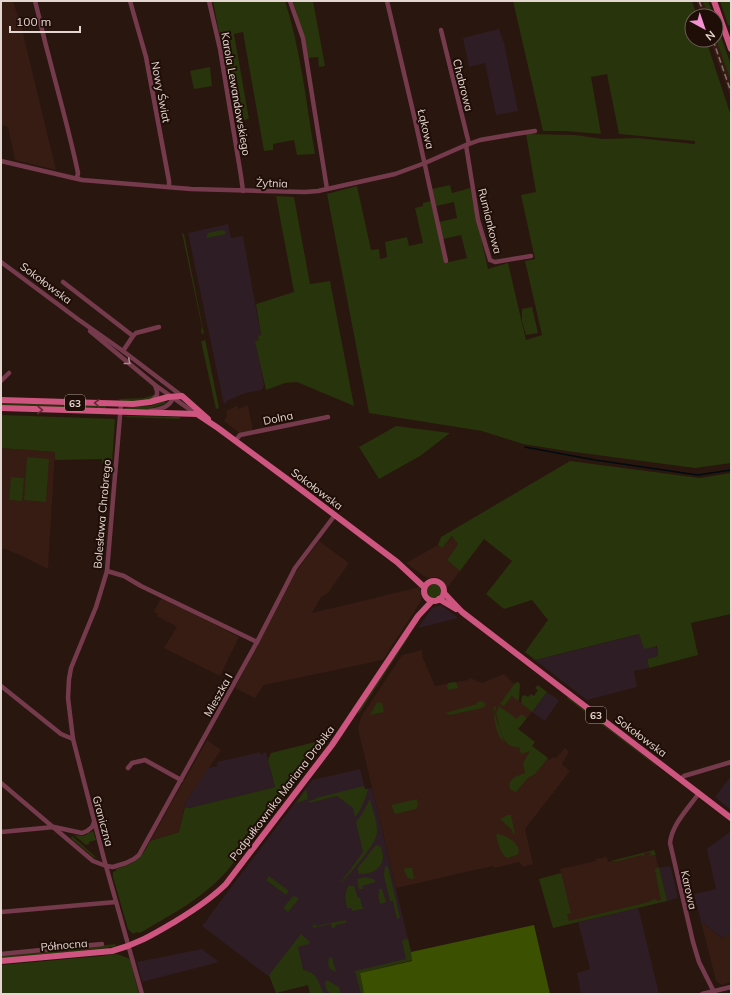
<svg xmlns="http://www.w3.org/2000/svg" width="732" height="995" font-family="Mulish,sans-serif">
  <rect width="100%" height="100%" fill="#29160f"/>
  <g fill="#2e1d25">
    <path d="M499 29 504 43 518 111 496 115 485 63 469 67 463 38Z"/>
    <path d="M228 224 231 238 243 236 261 336 259 340H256L264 385 262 390 245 393 227 401 224 405 188 233Z"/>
    <path d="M441 605 458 618 418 628 432 608Z"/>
    <path d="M640 634 656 646 658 656 647 659 649 668 634 671 637 687 587 700 535 660Z"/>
    <path d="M547 692 559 700 545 721 532 712Z"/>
    <path d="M260 752 261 755 266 752 275 787 189 808 185 807 186 801 208 768 218 766 217 762Z"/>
    <path d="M360 769 365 789 372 788 413 960 360 973 364 994H310L308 985 276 993 269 976H268L202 926 312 780Z"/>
    <path d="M731 776V810L715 797Z"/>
    <path d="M731 831V930L724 939 701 922 694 894 716 889 707 849Z"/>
    <path d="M668 866 671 868 678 898 667 901 659 868Z"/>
    <path d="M638 907 659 994H581L577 973 590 969 578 922Z"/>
    <path d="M202 949 219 962 142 982 137 962Z"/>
  </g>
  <g fill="#361c13">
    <path d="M1 1H13L22 29 56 170 15 160 8 127 1 125Z"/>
    <path d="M696 1H703L708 16H702Z"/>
    <path d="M716 39 731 82V99L710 40H716Z"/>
    <path d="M248 405 253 431 241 434 224 421 227 416 226 411 237 406 239 409Z"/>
    <path d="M1 448 55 452 48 569 22 556 5 549 1 550Z"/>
    <path d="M453 536 458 544 447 560 460 571 447 588 445 583 441 579 436 577 427 578 406 563 438 545 442 548Z"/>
    <path d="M319 541 349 563 328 593 321 597 312 613 420 587 421 601 383 660 264 685 255 698 235 688 295 573Z"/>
    <path d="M163 598 239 637 220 676 164 648 177 627 157 616 158 614 154 612 160 600Z"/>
    <path d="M422 650 423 658 435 686 468 680 470 678 482 683 504 674 518 688 513 696 532 712 518 729 535 742 532 746 550 760 553 757 556 758 565 748 569 752 562 764 570 771 525 829 533 864 523 867 519 862 494 868 493 866 396 888 358 729 361 717 402 655Z"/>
    <path d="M207 740 221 750 186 801 179 832 150 841Z"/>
    <path d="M654 850 667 901 553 928 539 879 561 873 560 869 596 861V859L607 857 608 862Z"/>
    <path d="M701 922 723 939 731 930V982L722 985 716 981Z"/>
  </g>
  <g fill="#28340b">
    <path d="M213 1H285C301 50 306 103 315 154L297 155 294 140 273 144V150L264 151 243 32 234 34 249 119 236 121Z"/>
    <path d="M293 1H313L325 66 319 67 318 57 308 58 303 34Z"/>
    <path d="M513 1H692L697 16H692V40H706L731 116V463L695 468 567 451 523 444 482 431 369 413 327 194 357 186 371 250 379 249 380 259 387 257 385 242 407 237 409 246 423 243 415 208 423 206V203L431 201 445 263 467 258 461 235 443 239 439 222 457 218 454 202 436 206 432 189 450 185 452 193 470 188 488 269 508 263 526 340 542 335 525 261 535 259 521 195 536 192 526 134 575 135 603 139 637 138 695 144V141L619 134 607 74 591 77 601 134 565 131H543Z"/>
    <path d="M703 1H708L714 16H708Z"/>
    <path d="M720 1H731V26L728 25Z"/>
    <path d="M716 23 731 65V82L716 39Z"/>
    <path d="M210 67 212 86 194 89 190 71Z"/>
    <path d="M276 196 294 197 310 284 330 281 354 406 297 382 285 383 266 390 255 341 259 340 258 336 261 335 256 304 294 292Z"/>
    <path d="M222 230 225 231 226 234 206 238 208 233Z"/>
    <path d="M182 233 184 234 204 334 201 333 202 327Z"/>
    <path d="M532 307 538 333 526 335 522 321V309Z"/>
    <path d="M205 339 219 408 216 409 201 341H204Z"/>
    <path d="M154 395 155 396C147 404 131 401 120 401L119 399 144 398Z"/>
    <path d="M164 401 167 403 149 409H124L128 407 150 406Z"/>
    <path d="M1 403 106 406V409L1 406Z"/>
    <path d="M1 415 115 419 112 463H102V459L55 460V452L1 448Z"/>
    <path d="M127 416H131L181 417 179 419 124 417Z"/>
    <path d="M396 426 450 433 420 456 379 479 359 447Z"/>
    <path d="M27 457 49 459 46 502 24 500Z"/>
    <path d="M570 461 700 478 731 473V614L691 623 698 655 649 668 647 659 658 656 657 646 644 649 639 634 535 660 525 652 548 620 532 600 504 609 486 594 512 561 484 539 460 571 447 560 458 544 452 536 442 548 438 545 441 537Z"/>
    <path d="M11 477 24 478 22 501 9 500Z"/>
    <circle cx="434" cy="591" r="7"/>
    <path d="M410 635 358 715 359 710 408 636Z"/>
    <path d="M455 682 457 684 458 688 448 690 447 686 448 683Z"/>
    <path d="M518 682 520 684 519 699 518 701 512 696 504 706 500 704 515 683Z"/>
    <path d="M538 685 547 692 532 712 521 703 522 696 525 695 528 697 531 694 534 696 538 690 535 688Z"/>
    <path d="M568 697 657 766H656L567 698Z"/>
    <path d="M482 701 486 704 485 706 482 708 450 715 445 713 477 704V702Z"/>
    <path d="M377 702 382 703 384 712 370 715Z"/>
    <path d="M497 706 494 712 504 742C496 737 493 715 494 707Z"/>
    <path d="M499 706 517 719 521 714 527 718 518 729 535 742 532 746 548 758 535 774 528 778 516 792 510 789C507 778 517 776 525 773L523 763 530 751 521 754 519 747C501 749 500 726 496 713Z"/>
    <path d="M319 741 325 743 227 871C202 899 172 914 140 933L137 932 133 934 128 929 113 877V872L116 871V869C136 863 141 859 150 841L179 832 185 807 189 808 275 787 268 760 271 753Z"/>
    <path d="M364 786 365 789H368C365 799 362 809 355 817L353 808 337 796 309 803V801L316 799V798Z"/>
    <path d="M306 789 308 799 296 803Z"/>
    <path d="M370 799C372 810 378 822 377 833 376 844 352 871 344 880L339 885 363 852 356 822 362 814Z"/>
    <path d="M417 799 418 805 416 809 395 814 391 805Z"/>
    <path d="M508 815H511L515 834H513L512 830 500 819Z"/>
    <path d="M93 831 96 840 89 842V844L86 845 74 835 83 836Z"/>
    <path d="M498 834C507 836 517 841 519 851L517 855 507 858C500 853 498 843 496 835Z"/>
    <path d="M72 836 98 859 92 856 71 838Z"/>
    <path d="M377 845 380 846C386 855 383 868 372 872 368 874 363 874 359 874L357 869 375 846Z"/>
    <path d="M654 850 656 855 645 856 651 855 650 852 644 853V856H643L642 855 618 861H611Z"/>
    <path d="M385 866 388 867 400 918 397 919 393 901H390L384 876Z"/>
    <path d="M659 867 667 901 553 928 539 879 561 873 571 913 567 914 569 921 649 902 654 899 658 901 661 900 656 875 657 874 654 870Z"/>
    <path d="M406 868H412L414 879H411L407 877 404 870Z"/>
    <path d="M269 876 289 891 286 895 266 880Z"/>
    <path d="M365 877 373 879 376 882 362 886 363 889H359L357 879Z"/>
    <path d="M348 886H354L358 898H360L363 909 352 911 351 908H347L345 896Z"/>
    <path d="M379 889H382L386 902 380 904 378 895 379 894Z"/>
    <path d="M293 896 297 897 298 900 288 912 285 910 284 907Z"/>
    <path d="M346 920V923L336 925 334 928H332L331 924 312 928 315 923 316 926Z"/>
    <path d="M301 934 310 942 309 944 298 947 303 970C318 972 318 983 324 994H310L308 985 276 993 269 975Z"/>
    <path d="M405 937V940L408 939 413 960 360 973 364 994H361L355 971 406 959 402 941 404 940Z"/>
    <path d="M115 944 116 946 105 948 1 959V956L64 950Z"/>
    <path d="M117 954 130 959 139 994H1V965L101 956Z"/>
    <path d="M332 957 336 972 329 968 328 962 329 958Z"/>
    <path d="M327 980 339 987 341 994H330L326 989 325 982Z"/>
  </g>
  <path fill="#3b5000" d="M534 925 550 994H364L360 973 412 961 411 952Z"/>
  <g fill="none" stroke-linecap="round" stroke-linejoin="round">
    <path stroke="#000c10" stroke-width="1.5" d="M525 447 595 460 698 475 731 470"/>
    <g stroke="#753b4d" stroke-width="4.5">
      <path d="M35 1C40 20 44 39 49 57 59 96 70 134 78 173L77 178"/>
      <path d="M130 1 146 57 169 181V187"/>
      <path d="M209 1 220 49 241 176 243 191"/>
      <path d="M290 1 303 38 327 189"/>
      <path d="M387 1 415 120 446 261"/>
      <path d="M441 30 469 144"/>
      <path d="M466 145 478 220 490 260 495 262 531 256"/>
      <path d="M1 161 82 180 191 189 305 192 318 191 395 174 425 163 466 145 480 140 515 134 535 131"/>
      <path d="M1 262 79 320 123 351 182 396"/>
      <path d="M63 282 133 336 123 351"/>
      <path d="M90 331 155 385 196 414"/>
      <path d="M133 336 136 333 159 327"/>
      <path d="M1 381 9 373"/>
      <path d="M152 401 157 395V391L155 385"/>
      <path d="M121 404 107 571 96 607 71 668 69 679 68 698 73 739 104 859 142 994"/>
      <path d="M150 411C160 409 172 407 173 396"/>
      <path d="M235 441 240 435 328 417"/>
      <path d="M107 571 124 576 141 586 257 642"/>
      <path d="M1 686 61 734 73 739"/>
      <path d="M128 768 132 763 145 760 181 780"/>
      <path d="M681 779 684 776 731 762"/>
      <path d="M1 783 93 861 106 866 113 867 126 863 134 859 139 855 257 642 295 568 335 515"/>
      <path d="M699 793C688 809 672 824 670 843L693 942 699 962 715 994"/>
      <path d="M1 832 54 827 82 833 87 831 92 827 94 822"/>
      <path d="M1 912 116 902"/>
      <path d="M1 954 102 944"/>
      <path d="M702 994 731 987"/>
    </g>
    <g stroke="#ce557f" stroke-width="6">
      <path d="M714 1 731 49"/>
      <path d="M1 400 133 404 150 402 168 397 182 396 208 419"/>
      <path d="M1 408 197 414 218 428 291 482 397 562 424 587"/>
      <circle cx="434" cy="591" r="10"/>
      <path d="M444 593 462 612 731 818"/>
      <path d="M439 599 456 609"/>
      <path d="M1 961 112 951C138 944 154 934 176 921 194 910 211 899 226 884L332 745 418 616 432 601"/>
    </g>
    <g stroke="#83726c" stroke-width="1.5" stroke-dasharray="6 3" stroke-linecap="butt">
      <path d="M699 1 705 16"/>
      <path d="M713 40 731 92"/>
    </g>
  </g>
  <defs><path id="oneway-chevron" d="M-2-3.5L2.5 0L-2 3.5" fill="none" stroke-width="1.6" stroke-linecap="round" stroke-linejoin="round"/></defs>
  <use stroke="#ac888f" href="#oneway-chevron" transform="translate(128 362) rotate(39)"/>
  <g stroke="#652a37">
    <use href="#oneway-chevron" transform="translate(97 403) rotate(-179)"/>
    <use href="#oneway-chevron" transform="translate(40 410) rotate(2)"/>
  </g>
  <g text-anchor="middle" stroke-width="4" stroke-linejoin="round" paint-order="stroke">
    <g fill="#1f0d07" stroke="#a99a94" stroke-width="1">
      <rect x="65" y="395" width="20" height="16" rx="3"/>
      <rect x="586" y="707" width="20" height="16" rx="3"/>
    </g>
    <g font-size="10" font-weight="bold" fill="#e4d6d1">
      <text x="75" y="407">63</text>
      <text x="596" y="719">63</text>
    </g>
    <g font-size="11" fill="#e4d6d1" stroke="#1f0d07">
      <text transform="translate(463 85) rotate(76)" y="4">Chabrowa</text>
      <text transform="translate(161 92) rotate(79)" y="4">Nowy Świat</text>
      <text transform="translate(236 94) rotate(80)" y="4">Karola Lewandowskiego</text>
      <text transform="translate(426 129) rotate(77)" y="4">Łąkowa</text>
      <text transform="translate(272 183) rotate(2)" y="4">Żytnia</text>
      <text transform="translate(490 221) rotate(76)" y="4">Rumiankowa</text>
      <text transform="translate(46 283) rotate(37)" y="4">Sokołowska</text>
      <text transform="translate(278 418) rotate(-12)" y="4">Dolna</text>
      <text transform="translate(317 489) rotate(37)" y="4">Sokołowska</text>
      <text transform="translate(102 514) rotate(-85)" y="4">Bolesława Chrobrego</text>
      <text transform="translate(218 695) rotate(-61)" y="4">Mieszka I</text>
      <text transform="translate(641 736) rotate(37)" y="4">Sokołowska</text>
      <text transform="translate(282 793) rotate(-53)" y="4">Podpułkownika Mariana Drobika</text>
      <text transform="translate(103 821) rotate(75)" y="4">Graniczna</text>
      <text transform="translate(689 890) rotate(77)" y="4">Karowa</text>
      <text transform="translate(64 945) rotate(-5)" y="4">Północna</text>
    </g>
  </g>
  <rect width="732" height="995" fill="none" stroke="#e4d6d1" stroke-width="4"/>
  <g transform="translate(704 28) rotate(140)"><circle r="19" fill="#1f0d07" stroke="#6e5d58"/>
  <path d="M0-3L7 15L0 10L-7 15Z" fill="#f491d3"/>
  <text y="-6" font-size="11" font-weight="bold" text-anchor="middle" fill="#e4d6d1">N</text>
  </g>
  <path d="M10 26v6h70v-6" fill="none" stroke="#e4d6d1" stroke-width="2"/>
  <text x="16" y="26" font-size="12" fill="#e4d6d1" stroke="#1f0d07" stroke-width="3" paint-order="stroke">100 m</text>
</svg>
